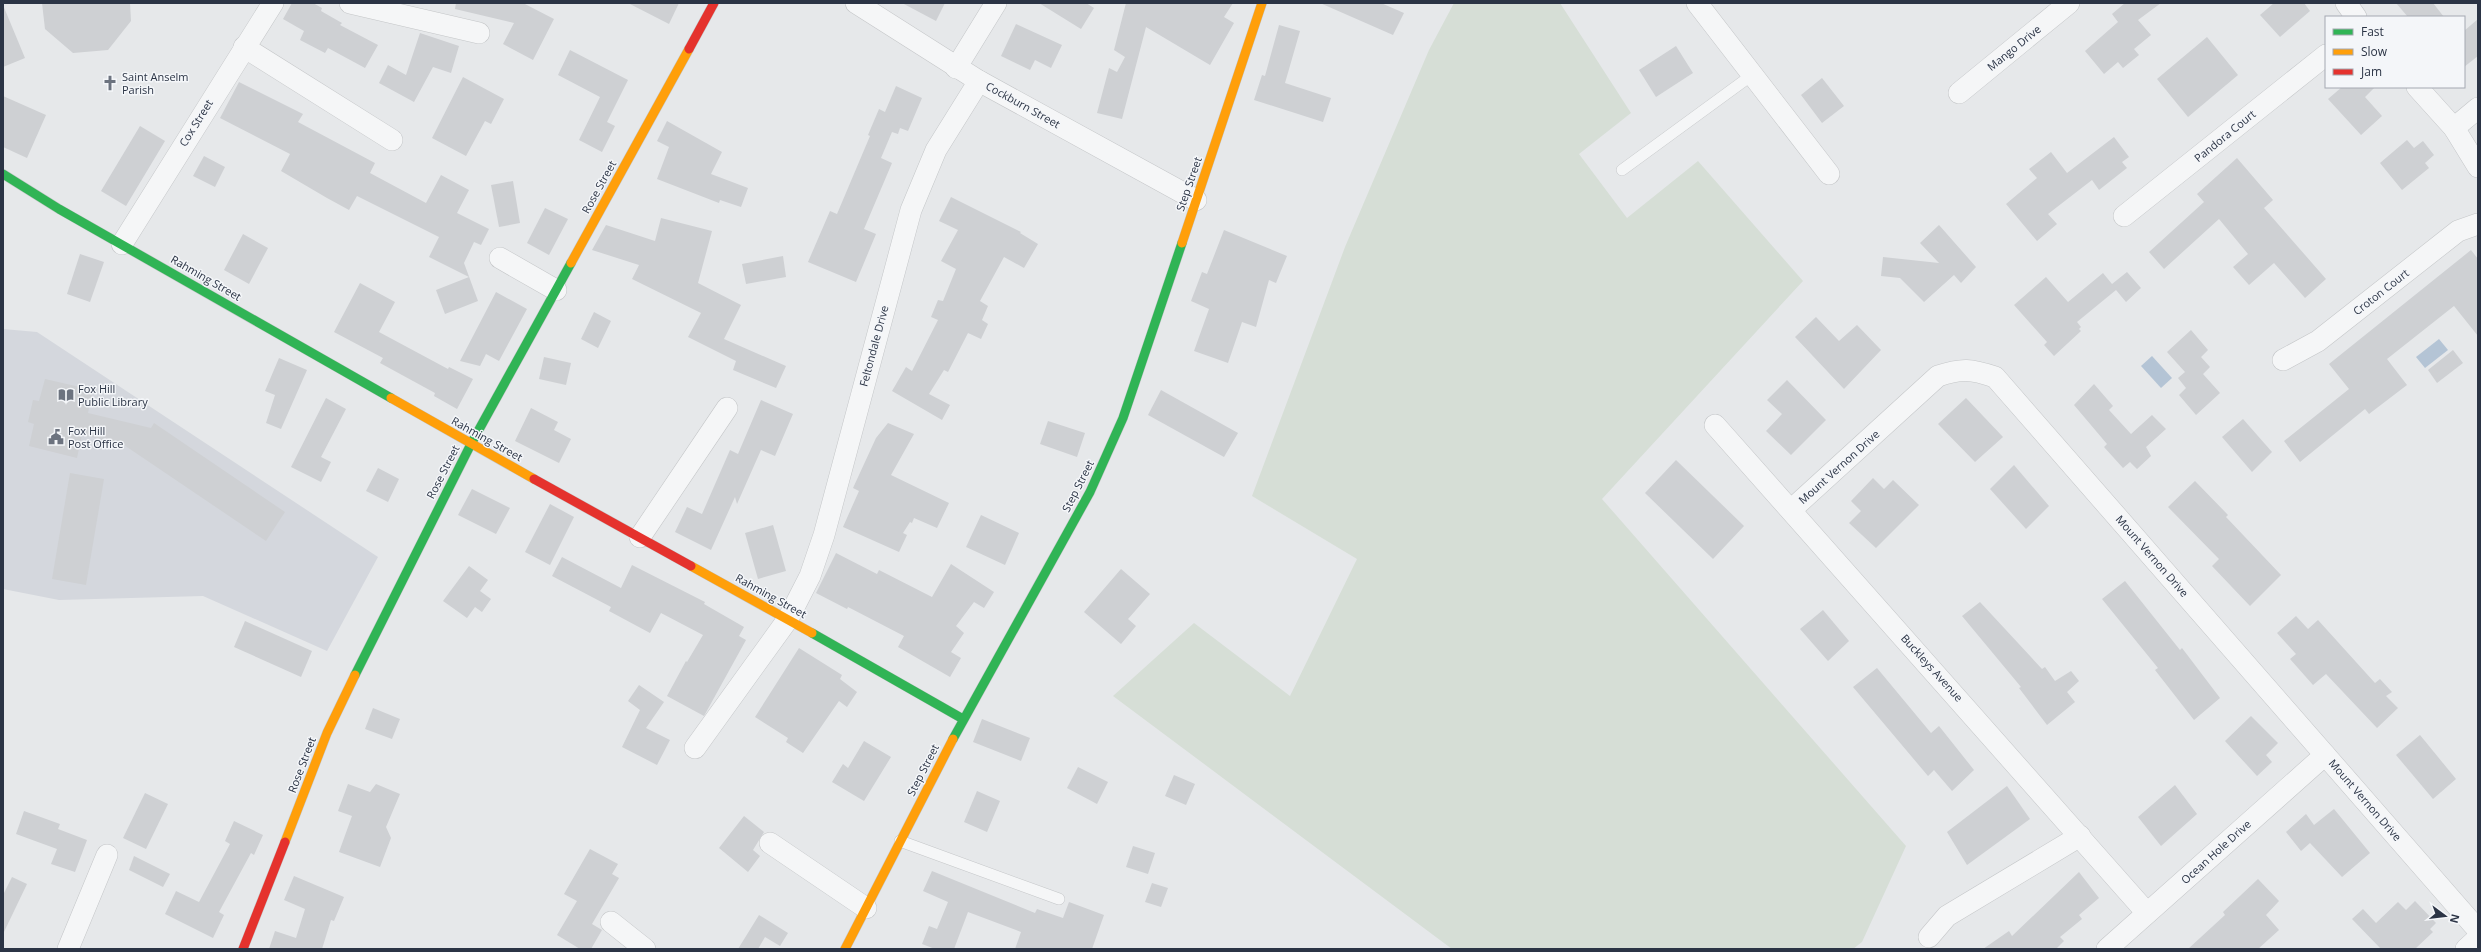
<svg xmlns="http://www.w3.org/2000/svg" width="2481" height="952" font-family="'Open Sans',sans-serif">
  <rect width="100%" height="100%" fill="#e6e8ea"/>
  <path fill="#d4d7dd" d="M3 329 37 332 378 557 327 651 203 596 59 600 3 589Z"/>
  <path fill="#d6ded6" d="M1454 3H1560L1631 113 1579 154 1627 218 1698 161 1803 281 1602 499 1906 846 1862 942 1853 949H1452L1113 696 1194 623 1290 696 1357 559 1252 496 1345 247 1429 50Z"/>
  <g fill="#b4c4d5">
    <path d="M2439 339 2448 350 2425 368 2416 357Z"/>
    <path d="M2152 356 2172 378 2161 388 2141 366Z"/>
  </g>
  <g fill="#ced0d3">
    <path d="M42 3H130L131 21 108 50 73 53 45 29Z"/>
    <path d="M292 3H313L322 8 321 11 342 23 340 25 378 45 365 68 328 48 325 53 300 40 304 31 283 19Z"/>
    <path d="M456 3H523L554 19 533 60 503 44 514 23 455 9Z"/>
    <path d="M628 3H679L669 24Z"/>
    <path d="M902 3H945L936 21Z"/>
    <path d="M1039 3H1086L1094 8 1081 29Z"/>
    <path d="M1126 3H1233L1224 17 1234 23 1210 65 1146 27 1122 119 1097 113 1109 68 1117 72 1125 57 1114 50Z"/>
    <path d="M1320 3H1381L1404 13 1393 35Z"/>
    <path d="M2125 3H2161L2138 20 2151 35 2134 49 2139 55 2123 68 2118 62 2104 74 2085 51 2118 22 2112 14Z"/>
    <path d="M2274 3H2304L2310 11 2280 37 2260 15Z"/>
    <path d="M2396 3H2433L2444 17H2408Z"/>
    <path d="M3 5 25 58 3 67Z"/>
    <path d="M2478 19V56L2464 67V31Z"/>
    <path d="M1016 24 1062 45 1051 68 1035 60 1030 70 1001 56Z"/>
    <path d="M1279 25 1300 31 1285 83 1331 98 1323 122 1254 100 1262 75 1265 76Z"/>
    <path d="M420 33 459 46 451 73 433 67 414 102 379 83 388 65 406 75Z"/>
    <path d="M2207 37 2238 75 2188 117 2157 79Z"/>
    <path d="M1676 46 1693 73 1656 97 1639 70Z"/>
    <path d="M570 50 628 80 607 122 615 126 602 152 579 140 600 97 558 75Z"/>
    <path d="M463 77 504 99 491 124 485 121 466 156 432 138Z"/>
    <path d="M1822 78 1844 106 1822 123 1801 95Z"/>
    <path d="M239 82 303 114 298 122 375 163 370 173 426 203 441 175 469 190 457 213 489 229 481 245 474 242 464 263 478 301 445 314 436 290 469 277 429 257 439 237 357 196 349 210 327 198 281 171 290 154 220 118Z"/>
    <path d="M896 86 922 98 908 131 900 128 898 134 892 132 881 158 892 163 864 229 876 234 856 282 808 262 830 211 837 214 870 136 868 135 879 109 885 112Z"/>
    <path d="M2342 87H2375L2365 97 2382 116 2361 135 2328 99Z"/>
    <path d="M3 96 46 115 27 158 3 147Z"/>
    <path d="M667 121 722 152 711 174 748 188 741 207 720 200 719 203 657 179 669 147 657 141Z"/>
    <path d="M140 126 165 141 126 206 101 191Z"/>
    <path d="M2114 137 2129 157 2122 162 2127 168 2099 190 2092 180 2048 214 2057 224 2037 241 2006 204 2037 178 2029 169 2051 152 2067 173Z"/>
    <path d="M2407 140 2414 148 2423 141 2434 155 2425 163 2429 168 2402 190 2380 163Z"/>
    <path d="M204 156 225 167 215 187 193 176Z"/>
    <path d="M2237 158 2273 200 2264 208 2326 279 2305 298 2274 263 2249 285 2233 267 2248 254 2219 219 2164 269 2149 252 2204 202 2197 194Z"/>
    <path d="M513 181 520 223 499 227 491 185Z"/>
    <path d="M951 197 1021 232 1020 233 1038 244 1024 268 1004 257 980 301 988 306 982 320 988 324 981 339 968 333 948 372 944 370 929 394 950 405 942 420 892 391 906 367 912 371 938 320 931 317 938 300 943 301 956 269 941 261 958 230 939 221Z"/>
    <path d="M545 208 568 219 549 255 527 243Z"/>
    <path d="M661 218 712 231 698 283 741 305 724 339 786 366 776 388 733 370 736 361 688 337 701 313 632 279 639 265 592 250 606 225 655 241Z"/>
    <path d="M1939 225 1976 267 1961 283 1954 275 1924 302 1900 278 1881 276 1883 257 1939 263 1920 243Z"/>
    <path d="M1224 230 1287 256 1276 283 1269 280 1256 327 1242 322 1228 363 1194 351 1209 309 1191 301 1202 272 1207 274Z"/>
    <path d="M243 234 268 248 249 284 224 270Z"/>
    <path d="M2471 250 2478 259V336L2454 306 2387 359 2407 385 2369 414 2365 409 2300 462 2284 441 2349 389 2329 364Z"/>
    <path d="M80 254 104 262 90 302 67 294Z"/>
    <path d="M783 256 786 277 746 284 742 264Z"/>
    <path d="M2127 272 2141 288 2126 302 2116 290 2077 322 2081 327 2079 329 2081 331 2054 356 2044 345 2047 342 2014 305 2046 277 2068 302 2103 273 2112 284Z"/>
    <path d="M360 283 395 302 379 332 448 369 449 367 473 379 457 409 434 396 435 393 380 363 383 358 334 332Z"/>
    <path d="M496 292 527 309 499 361 486 354 480 366 460 361Z"/>
    <path d="M594 312 611 321 598 348 581 339Z"/>
    <path d="M1816 317 1839 341 1857 325 1881 350 1844 389 1795 337Z"/>
    <path d="M2191 330 2208 350 2201 357 2210 367 2203 374 2220 393 2196 415 2179 395 2186 388 2178 378 2185 372 2167 352Z"/>
    <path d="M2453 350 2463 363 2437 383 2428 370Z"/>
    <path d="M544 357 571 363 566 385 539 379Z"/>
    <path d="M279 358 307 370 281 429 266 423 275 395 265 391Z"/>
    <path d="M45 379 93 390 88 413 151 428 154 423 285 512 266 541 124 445 82 435 77 458 29 446 34 424 28 422 33 400 39 401Z"/>
    <path d="M1787 380 1826 420 1791 455 1766 431 1782 414 1767 400Z"/>
    <path d="M2094 384 2113 406 2109 410 2131 434 2152 415 2166 429 2146 447 2151 456 2137 469 2130 462 2123 468 2104 447 2107 444 2074 405Z"/>
    <path d="M1161 390 1238 433 1224 457 1148 415Z"/>
    <path d="M326 398 346 409 321 457 331 462 321 482 291 467Z"/>
    <path d="M1966 398 2003 437 1975 462 1938 424Z"/>
    <path d="M761 400 793 414 775 456 761 450 737 504 735 497 711 550 675 532 687 507 702 514 730 450 738 454Z"/>
    <path d="M531 408 558 422 554 430 571 439 559 463 515 441Z"/>
    <path d="M2243 419 2272 452 2252 472 2222 437Z"/>
    <path d="M1048 421 1085 433 1077 457 1040 444Z"/>
    <path d="M888 423 914 434 891 475 949 503 937 528 914 518 912 523 910 522 903 533 907 535 899 552 843 527 859 491 853 488 876 438Z"/>
    <path d="M1676 460 1744 526 1713 559 1645 493Z"/>
    <path d="M2014 465 2049 506 2026 529 1990 489Z"/>
    <path d="M378 468 399 479 388 502 366 491Z"/>
    <path d="M70 473 104 479 86 585 52 579Z"/>
    <path d="M1873 478 1884 489 1893 480 1919 505 1876 548 1849 523 1861 511 1851 501Z"/>
    <path d="M2195 481 2228 515 2226 517 2281 575 2250 606 2212 566 2219 559 2168 507Z"/>
    <path d="M472 489 510 508 496 534 458 515Z"/>
    <path d="M550 504 574 517 550 565 525 552Z"/>
    <path d="M981 515 1019 533 1005 565 966 547Z"/>
    <path d="M773 525 786 571 758 579 745 533Z"/>
    <path d="M836 553 877 574 879 570 932 597 951 564 994 592 984 608 974 602 956 626 964 633 951 652 961 658 950 677 898 647 904 636 848 607 847 609 816 593Z"/>
    <path d="M562 557 621 588 632 565 705 602 704 604 744 627 739 636 746 640 704 716 667 696 686 661 687 662 703 635 661 613 650 633 609 611 611 607 552 576Z"/>
    <path d="M469 566 488 580 480 591 491 599 482 612 475 607 467 618 443 601Z"/>
    <path d="M1121 569 1150 594 1128 619 1136 626 1121 644 1084 612Z"/>
    <path d="M2125 581 2180 650 2182 648 2220 698 2194 720 2155 670 2158 668 2102 599Z"/>
    <path d="M1980 602 2042 669 2045 667 2055 681 2071 671 2079 681 2067 692 2075 702 2047 725 2019 688 2021 687 1962 616Z"/>
    <path d="M1823 610 1849 641 1828 661 1800 629Z"/>
    <path d="M2296 616 2308 629 2318 620 2375 683 2380 679 2392 692 2386 696 2398 708 2377 728 2326 674 2313 685 2290 659 2296 654 2277 633Z"/>
    <path d="M245 621 312 651 301 677 234 647Z"/>
    <path d="M799 648 842 675 840 679 857 692 847 707 839 701 803 753 786 742 788 738 755 717Z"/>
    <path d="M1877 668 1931 733 1939 726 1974 770 1952 791 1934 770 1928 776 1853 687Z"/>
    <path d="M639 685 664 702 646 728 670 740 657 765 622 747 640 710 628 701Z"/>
    <path d="M373 708 400 719 392 739 365 729Z"/>
    <path d="M2251 716 2278 743 2266 755 2272 762 2257 776 2225 741Z"/>
    <path d="M982 719 1030 738 1021 761 973 742Z"/>
    <path d="M2420 735 2456 779 2433 799 2396 755Z"/>
    <path d="M864 741 891 757 864 801 832 782 843 764 848 768Z"/>
    <path d="M1078 767 1108 782 1097 804 1067 788Z"/>
    <path d="M1174 775 1195 784 1186 805 1165 796Z"/>
    <path d="M348 784 370 792 376 784 400 794 386 827 391 838 380 867 339 852 352 816 338 811Z"/>
    <path d="M2175 785 2197 814 2161 846 2138 817Z"/>
    <path d="M2007 786 2030 819 1967 865 1947 832Z"/>
    <path d="M977 791 1000 801 987 832 964 822Z"/>
    <path d="M145 793 168 804 146 849 123 838Z"/>
    <path d="M2334 809 2370 853 2342 877 2310 843 2301 851 2286 832 2306 814 2314 825Z"/>
    <path d="M24 811 60 824 58 829 87 840 75 872 51 864 57 849 16 834Z"/>
    <path d="M744 816 764 832 753 850 760 856 748 872 719 848Z"/>
    <path d="M234 821 263 835 254 855 251 853 219 912 224 915 213 938 165 914 176 891 199 902 230 844 225 841Z"/>
    <path d="M1133 846 1155 853 1148 874 1126 867Z"/>
    <path d="M590 849 618 864 612 874 619 878 592 924 602 930 591 949H580L557 935 577 901 564 894Z"/>
    <path d="M134 856 170 874 163 887 129 870Z"/>
    <path d="M932 871 1035 913 1037 909 1063 918 1069 902 1104 915 1092 949H1015L1021 932 968 912 954 949H935L922 944 929 926 937 929 948 902 923 891Z"/>
    <path d="M2079 872 2099 898 2079 915 2082 919 2060 937 2064 941 2056 949H1983L2009 931 2012 936Z"/>
    <path d="M294 876 344 897 334 921 331 920 322 949H269L275 931 296 938 305 909 284 900Z"/>
    <path d="M12 877 27 884 3 934V895Z"/>
    <path d="M2258 879 2279 901 2266 915 2279 930 2258 949H2188L2225 915 2223 912Z"/>
    <path d="M1152 883 1168 888 1161 907 1145 902Z"/>
    <path d="M2415 901 2436 923 2430 929 2433 932 2415 949H2381L2352 919 2363 909 2376 923 2398 902 2406 910Z"/>
    <path d="M759 915 788 933 780 946 765 937 758 949H738Z"/>
  </g>
  <g fill="none" stroke-linecap="round" stroke-linejoin="round">
    <defs>
      <g id="lane">
        <path d="M1622 170 1752 75"/>
        <path d="M900 841 1059 899"/>
      </g>
      <g id="street">
        <path d="M350 3 479 33"/>
        <path d="M856 3 979 81 1196 200"/>
        <path d="M1697 3 1829 174"/>
        <path d="M2346 3 2356 17"/>
        <path d="M244 47 392 140"/>
        <path d="M956 68 996 3"/>
        <path d="M2417 87 2454 128 2478 167"/>
        <path d="M1959 93 2069 3"/>
        <path d="M2454 128 2478 108"/>
        <path d="M2124 216 2326 55"/>
        <path d="M122 244 273 3"/>
        <path d="M500 258 556 290"/>
        <path d="M2283 360 2318 341 2458 231 2478 224"/>
        <path d="M1715 425 2147 913"/>
        <path d="M1791 510 1938 376C1962 368 1971 369 1995 377L2478 930"/>
        <path d="M640 537 727 408"/>
        <path d="M695 748 788 619 810 576 824 535 911 210 936 150 979 81"/>
        <path d="M770 843 866 908"/>
        <path d="M611 922 645 949"/>
        <path d="M1929 937 1947 916 2080 836"/>
        <path d="M68 949 107 855"/>
        <path d="M2107 949 2325 755"/>
        <path d="M2466 949 2478 938"/>
      </g>
      <g id="fast">
        <path d="M3 174 59 209 391 398"/>
        <path d="M812 633 963 719"/>
        <path d="M355 675 471 444 571 263"/>
        <path d="M953 739 1090 492 1123 418 1182 243"/>
      </g>
      <g id="slow">
        <path d="M1182 243 1262 3"/>
        <path d="M571 263 689 49"/>
        <path d="M391 398 534 479"/>
        <path d="M691 566 812 633"/>
        <path d="M285 842 327 733 355 675"/>
        <path d="M845 949 953 739"/>
      </g>
      <g id="jam">
        <path d="M689 49 714 3"/>
        <path d="M534 479 691 566"/>
        <path d="M243 949 285 842"/>
      </g>
    </defs>
    <use href="#lane" stroke="#c4c6c8" stroke-width="12"/>
    <use href="#street" stroke="#c4c6c8" stroke-width="22"/>
    <use href="#fast" stroke="#c4c6c8" stroke-width="10"/>
    <use href="#slow" stroke="#c4c6c8" stroke-width="10"/>
    <use href="#jam" stroke="#c4c6c8" stroke-width="10"/>
    <use href="#lane" stroke="#f5f6f7" stroke-width="11"/>
    <use href="#street" stroke="#f5f6f7" stroke-width="21"/>
    <use href="#fast" stroke="#30b455" stroke-width="9"/>
    <use href="#slow" stroke="#ff9f0a" stroke-width="9"/>
    <use href="#jam" stroke="#e5322d" stroke-width="9"/>
  </g>
  <defs>
    <symbol id="church-bare" viewBox="-9 -9 18 18"><path d="M-1.2-6h2.4v3.5h3.3v2.4h-3.3V6h-2.4V-.1h-3.3v-2.4h3.3Z" fill="#6c737f" stroke="#f4f6f9" stroke-width="2.5" paint-order="stroke"/></symbol>
    <symbol id="library-bare" viewBox="-9 -9 18 18"><path d="M-6-4Q-3-5.5-.7-3.5V5Q-3 3-6 4ZM6-4Q3-5.5 .7-3.5V5Q3 3 6 4Z" fill="#6c737f" stroke="#f4f6f9" stroke-width="2.5" paint-order="stroke"/></symbol>
    <symbol id="civic-bare" viewBox="-9 -9 18 18"><path d="M-.6-6.5H3V-4.5H.6V-3L4-1V1h2V6H-6V1h2V-1L-.6-3ZM-1.2 2.5V6h2.4V2.5Z" fill="#6c737f" stroke="#f4f6f9" stroke-width="2.5" paint-order="stroke"/></symbol>
  </defs>
  <g fill-rule="evenodd">
    <use href="#church-bare" x="99" y="72" width="22" height="22"/>
    <use href="#library-bare" x="55" y="384" width="22" height="22"/>
    <use href="#civic-bare" x="45" y="426" width="22" height="22"/>
  </g>
  <g text-anchor="middle" stroke-width="3" stroke-linejoin="round" paint-order="stroke">
    <g font-size="11" fill="#2b3445" stroke="#f4f6f9">
      <text transform="translate(2014 48) rotate(-39)" y="4">Mango Drive</text>
      <text transform="translate(1023 105) rotate(29)" y="4">Cockburn Street</text>
      <text transform="translate(196 123) rotate(-58)" y="4">Cox Street</text>
      <text transform="translate(2225 136) rotate(-39)" y="4">Pandora Court</text>
      <text transform="translate(1189 184) rotate(-71)" y="4">Step Street</text>
      <text transform="translate(599 187) rotate(-61)" y="4">Rose Street</text>
      <text transform="translate(206 278) rotate(30)" y="4">Rahming Street</text>
      <text transform="translate(2381 292) rotate(-38)" y="4">Croton Court</text>
      <text transform="translate(874 346) rotate(-75)" y="4">Feltondale Drive</text>
      <text transform="translate(487 439) rotate(29)" y="4">Rahming Street</text>
      <text transform="translate(1839 467) rotate(-42)" y="4">Mount Vernon Drive</text>
      <text transform="translate(443 472) rotate(-63)" y="4">Rose Street</text>
      <text transform="translate(1078 486) rotate(-63)" y="4">Step Street</text>
      <text transform="translate(2152 556) rotate(49)" y="4">Mount Vernon Drive</text>
      <text transform="translate(771 596) rotate(29)" y="4">Rahming Street</text>
      <text transform="translate(1932 668) rotate(48)" y="4">Buckleys Avenue</text>
      <text transform="translate(302 765) rotate(-69)" y="4">Rose Street</text>
      <text transform="translate(923 770) rotate(-63)" y="4">Step Street</text>
      <text transform="translate(2365 800) rotate(49)" y="4">Mount Vernon Drive</text>
      <text transform="translate(2216 852) rotate(-42)" y="4">Ocean Hole Drive</text>
    </g>
    <g font-size="11" fill="#2b3445" stroke="#f4f6f9" text-anchor="start">
      <text x="122" y="81">Saint Anselm<tspan x="122" dy="13">Parish</tspan></text>
      <text x="78" y="393">Fox Hill<tspan x="78" dy="13">Public Library</tspan></text>
      <text x="68" y="435">Fox Hill<tspan x="68" dy="13">Post Office</tspan></text>
    </g>
  </g>
  <rect width="2481" height="952" fill="none" stroke="#2b3445" stroke-width="8"/>
  <rect x="2325" y="16" width="140" height="72" fill="#f4f6f9" stroke="#a4a8b1"/>
  <rect x="2333" y="29" width="20" height="6" fill="#30b455" stroke="#a4a8b1"/>
  <text x="2361" y="36" font-size="12" fill="#2b3445">Fast</text>
  <rect x="2333" y="49" width="20" height="6" fill="#ff9f0a" stroke="#a4a8b1"/>
  <text x="2361" y="56" font-size="12" fill="#2b3445">Slow</text>
  <rect x="2333" y="69" width="20" height="6" fill="#e5322d" stroke="#a4a8b1"/>
  <text x="2361" y="76" font-size="12" fill="#2b3445">Jam</text>
  <g transform="translate(2445 916) rotate(105)" stroke="#f4f6f9" stroke-width="3" paint-order="stroke">
  <path d="M0-3L7 15L0 10L-7 15Z" fill="#2b3445"/>
  <text y="-6" font-size="11" font-weight="bold" text-anchor="middle" fill="#2b3445">N</text>
  </g>
</svg>
